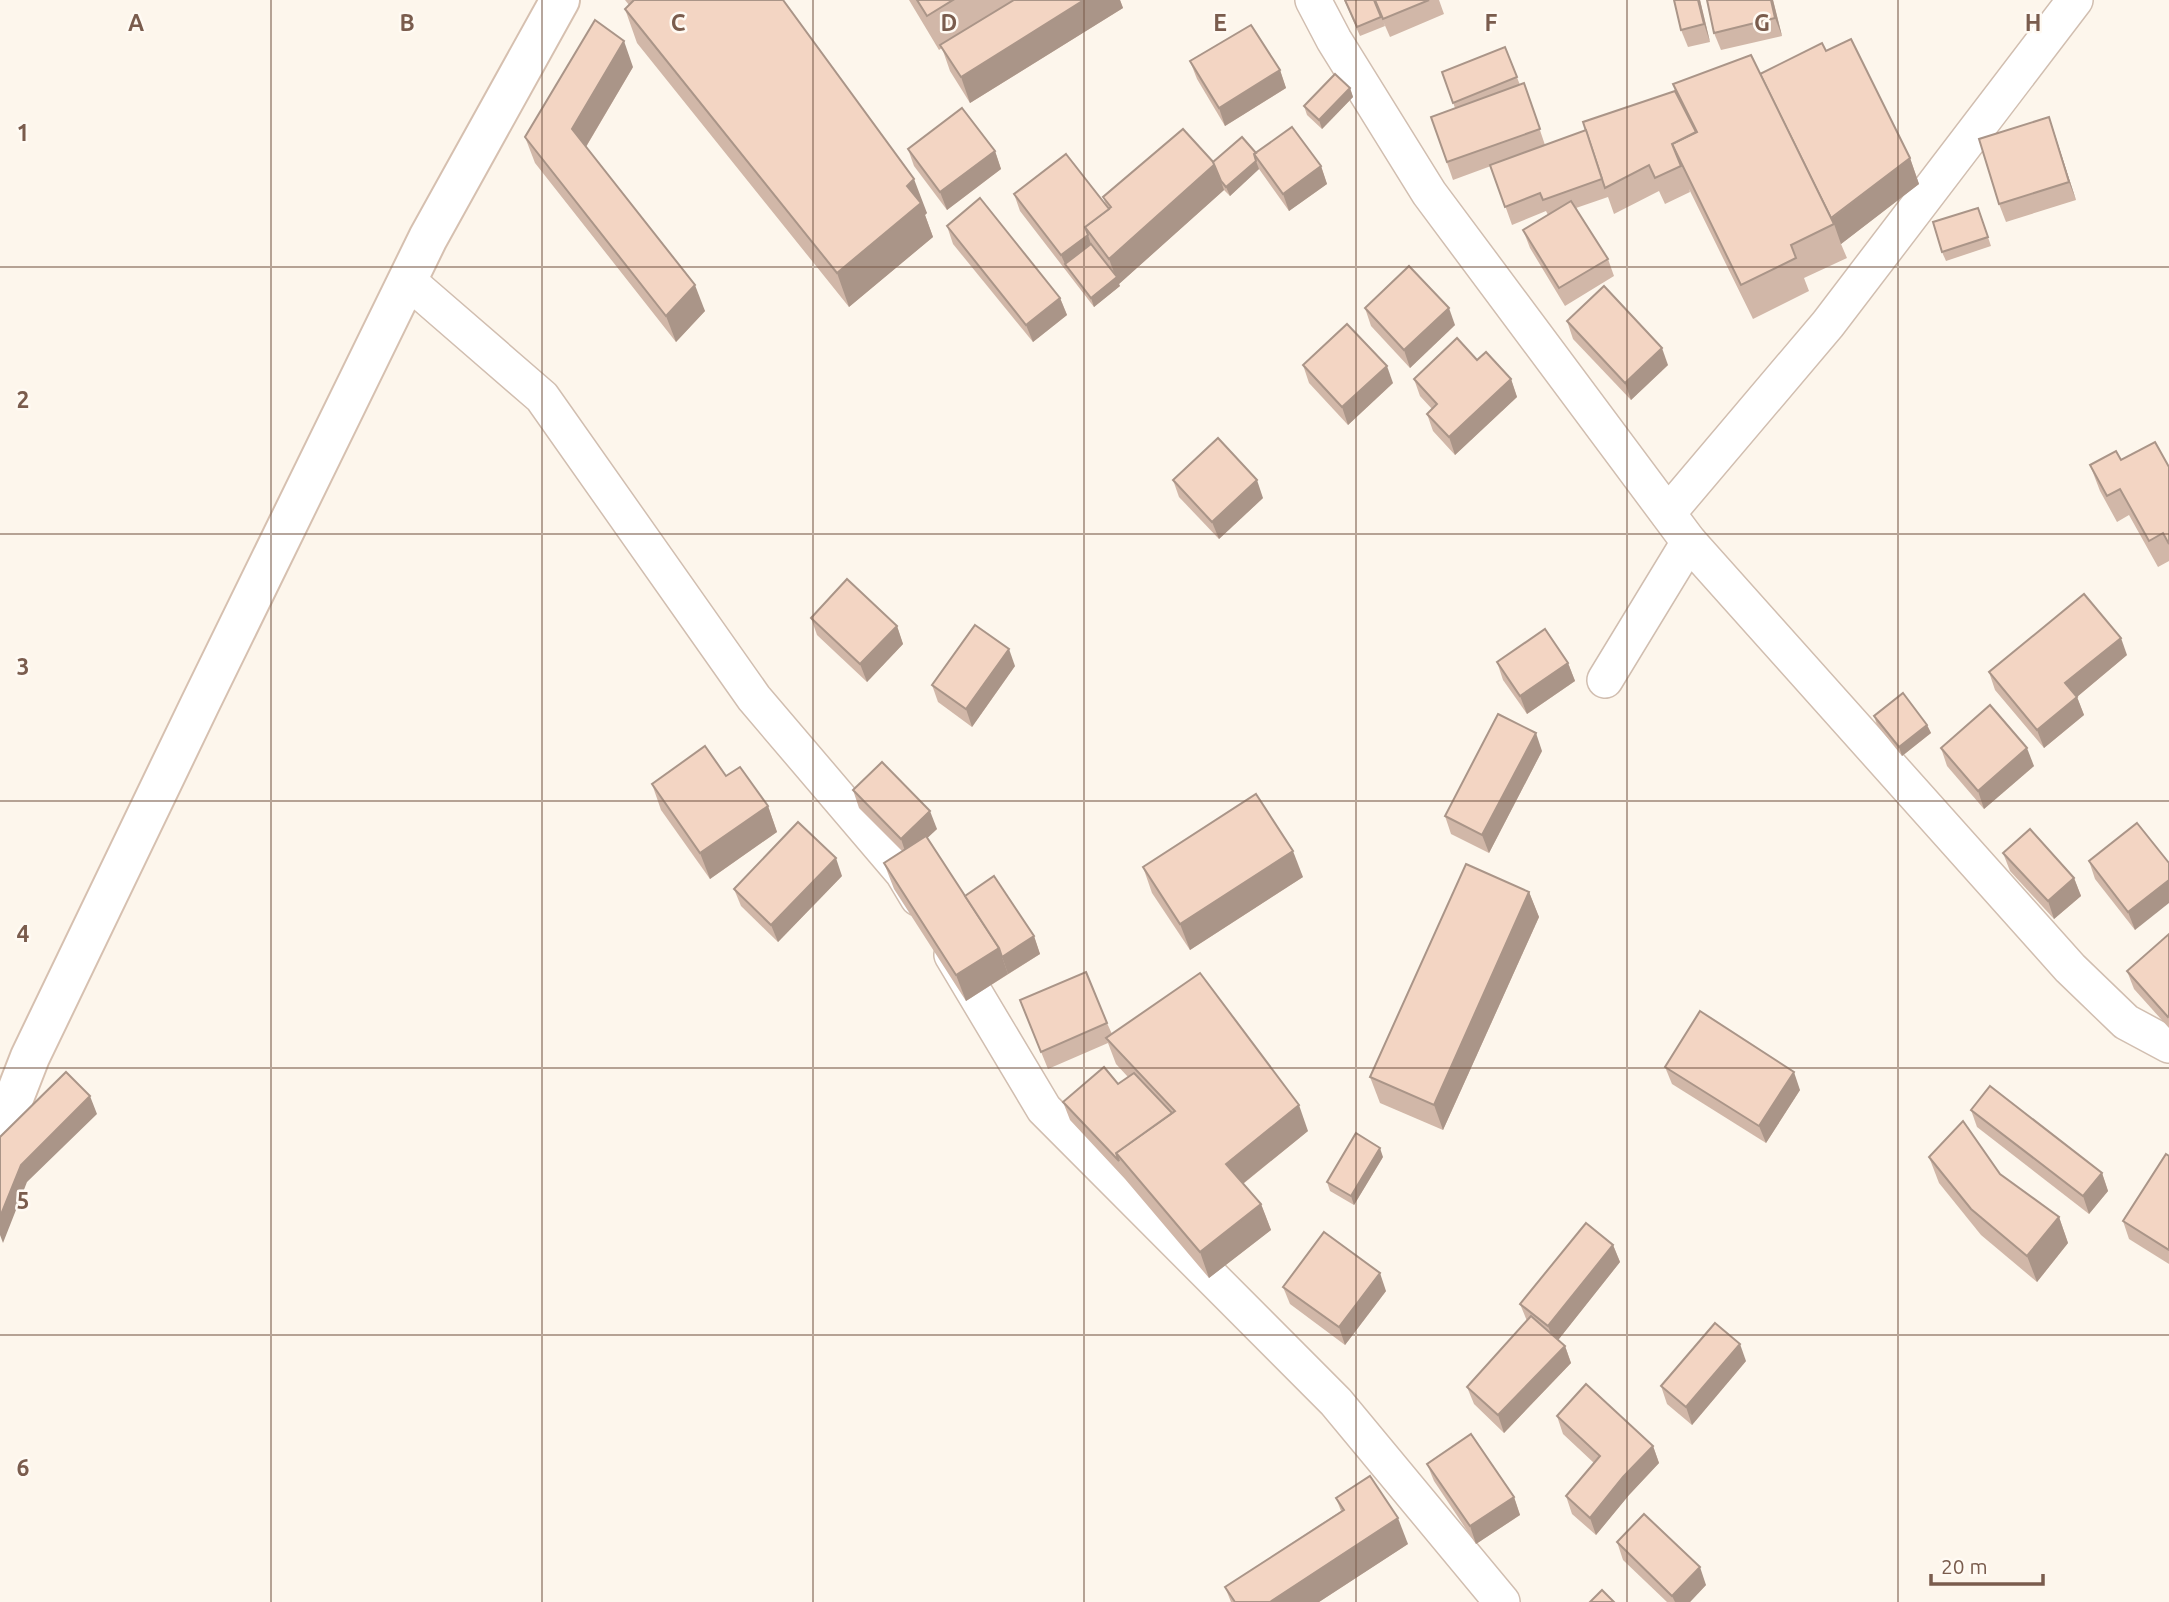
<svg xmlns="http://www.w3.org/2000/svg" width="2169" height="1602" font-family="Ubuntu,sans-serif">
  <rect width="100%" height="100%" fill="#fdf6ec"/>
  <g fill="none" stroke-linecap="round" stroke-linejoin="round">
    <defs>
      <g id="street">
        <path d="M1313 0 1334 40 1429 193 1689 542 2070 968 2126 1022 2169 1045"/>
        <path d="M407 280 542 397 754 698 903 873 918 898"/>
        <path d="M1668 513 1828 324 2075 0"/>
        <path d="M1605 680 1689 542"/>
        <path d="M952 955 1044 1109 1336 1402 1502 1602"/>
      </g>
      <path id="secondary" d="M0 1134 30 1057 200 704 428 238 560 0"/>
    </defs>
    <use href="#street" stroke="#d1beb0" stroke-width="38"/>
    <use href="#secondary" stroke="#d6c0b0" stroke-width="42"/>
    <use href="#street" stroke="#fff" stroke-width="35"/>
    <use href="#secondary" stroke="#fff" stroke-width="38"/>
  </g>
  <g fill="#d1b7a8">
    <path d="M625 0H783L927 213 925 215 933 237 849 307 637 43 625 9 629 5Z"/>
    <path d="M909 0H1120L1123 8 970 103 950 71 942 48 939 50Z"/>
    <path d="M1344 0H1439L1444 14 1390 37 1383 21 1385 26 1360 36Z"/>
    <path d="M1674 0H1700L1710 42 1688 47 1681 30Z"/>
    <path d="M1707 0H1773L1782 36 1721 50 1714 33Z"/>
    <path d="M1505 47 1520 85 1524 83 1545 145 1586 130 1675 91 1673 84 1760 74 1826 51 1910 158 1919 184 1841 244 1847 258 1804 278 1809 291 1753 319 1689 189 1690 192 1665 204 1659 191 1614 214 1608 197 1576 208 1608 259 1614 276 1565 306 1530 248 1523 230 1548 215 1546 211 1512 225 1491 166 1453 180 1431 117 1455 108 1442 72Z"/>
    <path d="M1190 61 1280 70 1286 88 1225 126 1197 79Z"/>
    <path d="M633 67 586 147 705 311 676 342 535 163 525 137Z"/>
    <path d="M1350 88 1353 97 1322 129 1307 115 1304 106Z"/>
    <path d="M2049 117 2076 200 2006 222 1999 204Z"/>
    <path d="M908 149 995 151 1001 169 947 210 914 166Z"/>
    <path d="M1256 153 1321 166 1327 184 1289 211 1259 169 1230 196 1224 190 1119 284 1120 286 1094 307 1020 211 1014 194 1106 205 1103 197 1213 162Z"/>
    <path d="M1978 208 1991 246 1946 261 1942 252Z"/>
    <path d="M947 226 1060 298 1067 315 1033 342 953 244Z"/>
    <path d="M1365 308 1455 325 1410 368 1371 326Z"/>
    <path d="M1567 321 1668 365 1631 400 1573 339Z"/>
    <path d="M1477 360 1511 379 1517 397 1455 455 1433 431 1427 414 1432 409 1420 396 1414 379Z"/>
    <path d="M1303 365 1393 383 1348 425 1309 383Z"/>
    <path d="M2121 460 2169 467V561L2158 567 2129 515 2117 522 2100 491 2090 465Z"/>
    <path d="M1173 480 1263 498 1219 539 1179 497Z"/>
    <path d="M811 618 897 626 903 644 867 682 817 635Z"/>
    <path d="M2127 655 2077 697 2084 715 2044 748 1995 690 1989 672Z"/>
    <path d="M1497 662 1568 663 1575 681 1527 714 1503 680Z"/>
    <path d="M1015 666 972 727 938 702 932 685Z"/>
    <path d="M1874 716 1927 725 1931 733 1902 756 1877 725Z"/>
    <path d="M1941 748 2034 766 1984 809 1947 766Z"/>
    <path d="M1542 751 1489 853 1451 834 1445 816Z"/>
    <path d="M726 776 768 806 777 832 710 879 661 810 652 784Z"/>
    <path d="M853 790 937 829 927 838 965 896 1034 936 1040 954 966 1001 894 889 884 863 902 851 859 808Z"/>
    <path d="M2003 853 2074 878 2081 896 2054 919 2010 871Z"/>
    <path d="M2089 861 2169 863 2135 930 2095 879Z"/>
    <path d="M1143 867 1303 877 1190 950 1152 893Z"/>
    <path d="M842 876 778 942 741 906 734 889Z"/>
    <path d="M1529 892 1539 917 1443 1130 1380 1103 1370 1077Z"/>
    <path d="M2169 934V1028L2134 989 2127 971Z"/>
    <path d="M1020 1000 1107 1023 1112 1034 1308 1131 1243 1184 1261 1204 1271 1230 1209 1278 1125 1179 1070 1120 1063 1102 1118 1084 1128 1077 1116 1064 1108 1043 1048 1069Z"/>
    <path d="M1665 1067 1800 1090 1766 1143 1672 1084Z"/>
    <path d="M1971 1110 2102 1173 2108 1191 2089 1214 1977 1127Z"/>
    <path d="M2169 1156V1264L2129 1239 2123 1221Z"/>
    <path d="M1383 1157 1354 1205 1330 1191 1327 1182Z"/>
    <path d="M1929 1157 2000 1174 2059 1217 2068 1243 2037 1282 1981 1235 1939 1183Z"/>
    <path d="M1613 1245 1620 1262 1558 1340 1565 1346 1571 1363 1504 1433 1474 1404 1467 1387 1527 1321 1520 1304Z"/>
    <path d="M1283 1287 1386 1291 1345 1345 1290 1304Z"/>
    <path d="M1746 1361 1692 1425 1667 1404 1661 1386Z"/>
    <path d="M1557 1416 1653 1446 1659 1463 1629 1495 1596 1535 1572 1514 1566 1496 1594 1463 1563 1434Z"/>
    <path d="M1427 1464 1514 1497 1520 1515 1476 1544 1434 1481Z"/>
    <path d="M1336 1498 1408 1544 1319 1602H1231L1225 1587 1341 1511Z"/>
    <path d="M1617 1542 1706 1585 1690 1602H1667L1623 1560Z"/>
  </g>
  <g fill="#aa9588">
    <path d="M1084 0H1120L1123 8 970 103 961 77Z"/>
    <path d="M1698 0H1700L1710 42 1704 24Z"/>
    <path d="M1771 0H1773L1782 36 1775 18Z"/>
    <path d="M624 41 633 67 581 155 572 129Z"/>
    <path d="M1280 70 1286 88 1225 126 1219 108Z"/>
    <path d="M1350 88 1353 97 1322 129 1319 120Z"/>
    <path d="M2049 117 2055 135 2076 200 2069 182Z"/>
    <path d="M995 151 1001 169 947 210 940 192Z"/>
    <path d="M1910 158 1919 184 1841 244 1834 224 1831 219Z"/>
    <path d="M1256 161 1259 169 1230 196 1226 187Z"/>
    <path d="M1215 164 1224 190 1119 284 1120 286 1094 307 1091 298 1116 278 1109 259Z"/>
    <path d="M1321 166 1327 184 1289 211 1283 194Z"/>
    <path d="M914 179 927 213 925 215 933 237 849 307 837 273 907 186Z"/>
    <path d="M1088 235 1094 253 1065 264 1061 255Z"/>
    <path d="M695 285 705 311 676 342 666 316Z"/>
    <path d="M1060 298 1067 315 1033 342 1026 325Z"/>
    <path d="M1449 308 1455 325 1410 368 1404 350Z"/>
    <path d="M1662 348 1668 365 1631 400 1625 383Z"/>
    <path d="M1387 366 1393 383 1348 425 1342 407Z"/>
    <path d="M1511 379 1517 397 1455 455 1449 437Z"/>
    <path d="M1257 480 1263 498 1219 539 1212 522Z"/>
    <path d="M897 626 903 644 867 682 860 664Z"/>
    <path d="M2121 638 2127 655 2072 701 2065 683Z"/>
    <path d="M1009 649 1015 666 972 727 966 709Z"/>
    <path d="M1568 663 1575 681 1527 714 1520 696Z"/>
    <path d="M2077 697 2084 715 2044 748 2037 730Z"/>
    <path d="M1927 725 1931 733 1902 756 1899 747Z"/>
    <path d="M1536 733 1542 751 1489 853 1482 835Z"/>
    <path d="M2027 748 2034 766 1984 809 1978 791Z"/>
    <path d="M768 806 777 832 710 879 700 853Z"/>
    <path d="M930 811 937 829 907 857 901 839Z"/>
    <path d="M1293 851 1303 877 1190 950 1180 924Z"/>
    <path d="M836 858 842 876 778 942 771 925Z"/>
    <path d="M2074 878 2081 896 2054 919 2048 901Z"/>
    <path d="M2169 880V903L2135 930 2128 912Z"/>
    <path d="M1529 892 1539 917 1443 1130 1434 1105Z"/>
    <path d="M1034 936 1040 954 1008 974 1002 957Z"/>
    <path d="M999 948 1008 974 966 1001 956 975Z"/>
    <path d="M1794 1072 1800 1090 1766 1143 1759 1126Z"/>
    <path d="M90 1096 97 1114 27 1182 3 1243 0 1235V1217L21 1165Z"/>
    <path d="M1299 1105 1308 1131 1235 1190 1226 1164Z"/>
    <path d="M1380 1148 1383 1157 1354 1205 1351 1196Z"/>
    <path d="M2102 1173 2108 1191 2089 1214 2083 1196Z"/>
    <path d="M1261 1204 1271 1230 1209 1278 1200 1252Z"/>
    <path d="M2059 1217 2068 1243 2037 1282 2027 1256Z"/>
    <path d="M1613 1245 1620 1262 1555 1344 1548 1326Z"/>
    <path d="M1380 1273 1386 1291 1345 1345 1339 1327Z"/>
    <path d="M1740 1344 1746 1361 1692 1425 1686 1407Z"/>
    <path d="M1565 1346 1571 1363 1504 1433 1498 1415Z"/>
    <path d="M1653 1446 1659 1463 1629 1495 1596 1535 1590 1518 1623 1477Z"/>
    <path d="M1514 1497 1520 1515 1476 1544 1470 1526Z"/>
    <path d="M1398 1518 1408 1544 1319 1602H1270Z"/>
    <path d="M1700 1567 1706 1585 1690 1602H1675L1672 1596Z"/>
  </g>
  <g fill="#f3d5c3" stroke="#aa9588" stroke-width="2">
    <path d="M634 0H783L914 179 907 186 921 203 837 273 625 9Z"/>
    <path d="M917 0H953L927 16Z"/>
    <path d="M1014 0H1084L961 77 940 45Z"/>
    <path d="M1345 0H1374L1381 17 1357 27Z"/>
    <path d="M1375 0H1429L1383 19Z"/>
    <path d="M1674 0H1698L1704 24 1681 30Z"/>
    <path d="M1707 0H1771L1775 18 1714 33Z"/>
    <path d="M595 20 624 41 572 129 695 285 666 316 525 137Z"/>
    <path d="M1251 25 1280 70 1219 108 1190 61Z"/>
    <path d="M1851 39 1910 158 1831 218 1760 74 1822 43 1826 51Z"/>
    <path d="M1505 47 1517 77 1453 103 1442 72Z"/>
    <path d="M1751 55 1834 224 1791 245 1796 258 1741 285 1672 144 1697 132 1673 84Z"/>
    <path d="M1335 74 1350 88 1319 120 1304 106Z"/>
    <path d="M1524 83 1540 129 1447 162 1431 117Z"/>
    <path d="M1675 91 1696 132 1672 144 1681 166 1655 178 1649 165 1605 188 1583 122Z"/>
    <path d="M962 108 995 151 940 192 908 149Z"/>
    <path d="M2049 117 2069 182 1999 204 1979 139Z"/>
    <path d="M1292 127 1321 166 1283 194 1254 154Z"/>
    <path d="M1183 129 1215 164 1109 259 1085 227 1111 207 1103 197Z"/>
    <path d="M1586 130 1602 179 1543 200 1540 193 1505 207 1490 165Z"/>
    <path d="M1242 137 1256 153 1254 154 1256 161 1226 187 1221 181 1213 162Z"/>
    <path d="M1066 154 1109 209 1085 227 1088 235 1061 255 1014 194Z"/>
    <path d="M980 198 1060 298 1026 325 947 226Z"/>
    <path d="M1571 201 1608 259 1559 288 1523 230Z"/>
    <path d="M1978 208 1988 237 1942 252 1933 222Z"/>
    <path d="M1091 244 1117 277 1091 298 1065 264Z"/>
    <path d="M1409 266 1449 308 1404 350 1365 308Z"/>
    <path d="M1604 286 1662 348 1625 383 1567 321Z"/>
    <path d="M1347 324 1387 366 1342 407 1303 365Z"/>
    <path d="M1457 338 1477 360 1486 352 1511 379 1449 437 1427 414 1437 404 1414 379Z"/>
    <path d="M1218 438 1257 480 1212 522 1173 480Z"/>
    <path d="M2155 442 2169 467V544L2163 533 2149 541 2120 489 2107 496 2090 465 2116 451 2121 460Z"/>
    <path d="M847 579 897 626 860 664 811 618Z"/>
    <path d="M2084 594 2121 638 2065 683 2077 697 2037 730 1989 672Z"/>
    <path d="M975 625 1009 649 966 709 932 685Z"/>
    <path d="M1545 629 1568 663 1520 696 1497 662Z"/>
    <path d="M1903 693 1927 725 1899 747 1874 716Z"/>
    <path d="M1990 705 2027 748 1978 791 1941 748Z"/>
    <path d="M1498 714 1536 733 1482 835 1445 816Z"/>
    <path d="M705 746 726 776 740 767 768 806 700 853 652 784Z"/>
    <path d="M882 762 930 811 901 839 853 790Z"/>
    <path d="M1256 794 1293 851 1180 924 1143 867Z"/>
    <path d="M798 822 836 858 771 925 734 889Z"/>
    <path d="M2137 823 2169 863V880L2128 912 2089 861Z"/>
    <path d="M2030 829 2074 878 2048 901 2003 853Z"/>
    <path d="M926 836 999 948 956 975 884 863Z"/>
    <path d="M1466 864 1529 892 1434 1105 1370 1077Z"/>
    <path d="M994 876 1034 936 1002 957 999 948 965 896Z"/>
    <path d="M2169 934V1016L2168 1017 2127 971Z"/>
    <path d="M1086 972 1107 1023 1041 1052 1020 1000Z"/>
    <path d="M1200 973 1299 1105 1226 1164 1261 1204 1200 1252 1116 1153 1175 1111 1106 1038Z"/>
    <path d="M1700 1011 1794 1072 1759 1126 1665 1067Z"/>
    <path d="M1104 1067 1118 1084 1134 1073 1172 1113 1116 1153 1119 1161 1063 1102Z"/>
    <path d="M66 1072 90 1096 21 1165 0 1217V1137Z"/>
    <path d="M1990 1086 2102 1173 2083 1196 1971 1110Z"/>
    <path d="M1963 1121 2000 1174 2059 1217 2027 1256 1971 1209 1929 1157Z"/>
    <path d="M1356 1133 1380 1148 1351 1196 1327 1182Z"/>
    <path d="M2166 1154 2169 1156V1250L2123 1221Z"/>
    <path d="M1586 1223 1613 1245 1548 1326 1520 1304Z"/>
    <path d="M1324 1232 1380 1273 1339 1327 1283 1287Z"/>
    <path d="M1531 1316 1565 1346 1498 1415 1467 1387Z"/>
    <path d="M1715 1323 1740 1344 1686 1407 1661 1386Z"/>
    <path d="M1586 1384 1653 1446 1623 1477 1590 1518 1566 1496 1600 1456 1557 1416Z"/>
    <path d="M1471 1434 1514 1497 1470 1526 1427 1464Z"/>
    <path d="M1370 1476 1398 1518 1270 1602H1235L1225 1587 1344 1510 1336 1498Z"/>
    <path d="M1644 1514 1700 1567 1672 1596 1617 1542Z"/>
    <path d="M1602 1590 1614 1602H1590Z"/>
  </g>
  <path fill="none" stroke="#7a5c4d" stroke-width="2" stroke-opacity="0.55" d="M271 0V1602M542 0V1602M813 0V1602M1084 0V1602M1356 0V1602M1627 0V1602M1898 0V1602M0 267H2169M0 534H2169M0 801H2169M0 1068H2169M0 1335H2169"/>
  <g font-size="23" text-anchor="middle" font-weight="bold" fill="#7a5c4d" stroke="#fffaf3" stroke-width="5" stroke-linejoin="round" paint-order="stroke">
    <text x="136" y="31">A</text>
    <text x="407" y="31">B</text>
    <text x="678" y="31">C</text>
    <text x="949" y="31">D</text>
    <text x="1220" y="31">E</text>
    <text x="1491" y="31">F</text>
    <text x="1762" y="31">G</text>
    <text x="2033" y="31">H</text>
    <text x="23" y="141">1</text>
    <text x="23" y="408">2</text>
    <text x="23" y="675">3</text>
    <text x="23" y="942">4</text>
    <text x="23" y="1209">5</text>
    <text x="23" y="1476">6</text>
  </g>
  <path d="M1931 1574v10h112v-10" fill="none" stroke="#7a5c4d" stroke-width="3.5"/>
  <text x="1941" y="1574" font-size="21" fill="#7a5c4d" stroke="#fffaf3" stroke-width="5" paint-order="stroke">20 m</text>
</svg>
